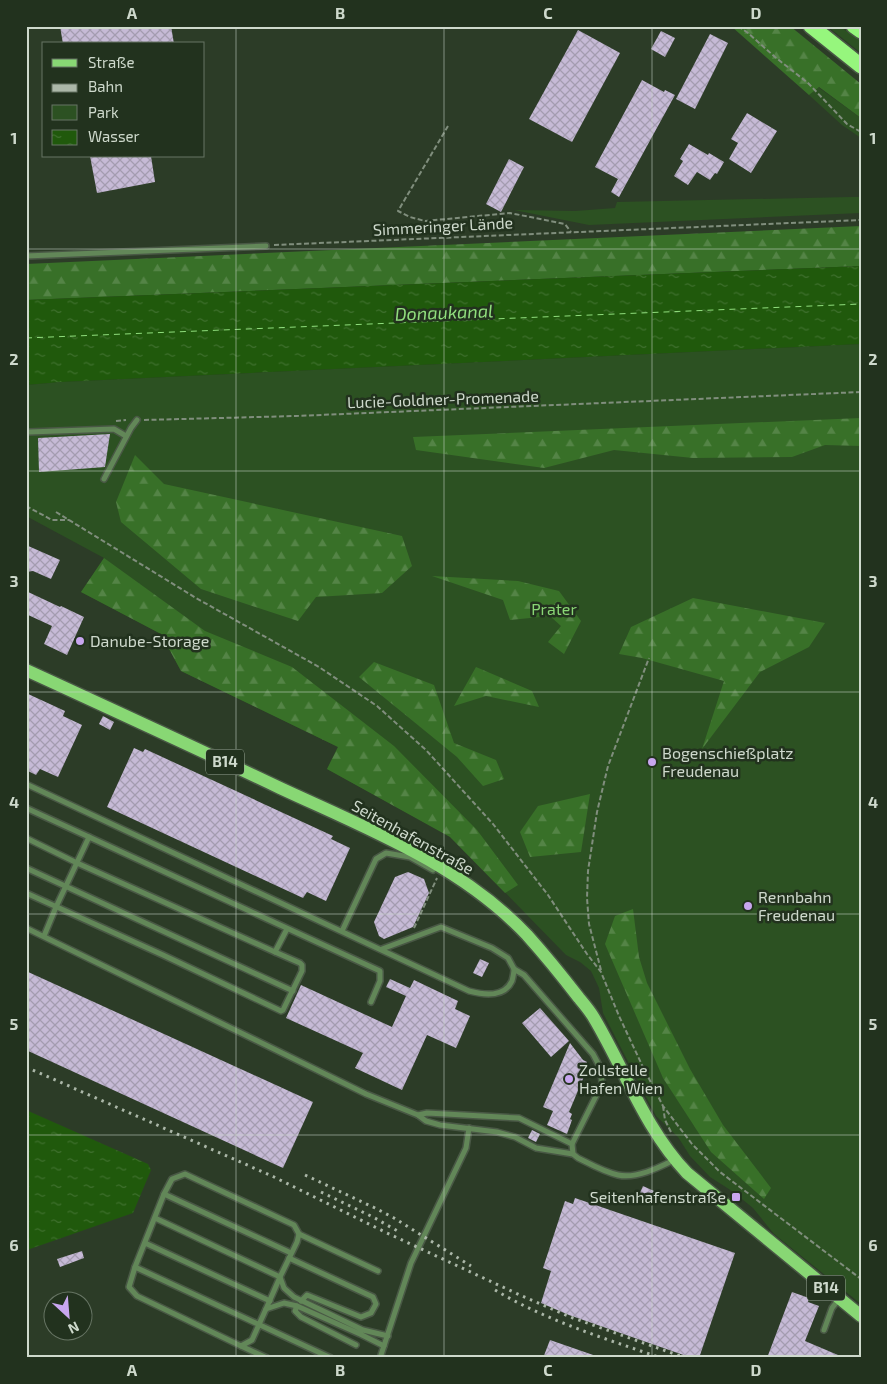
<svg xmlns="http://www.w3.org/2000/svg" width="887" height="1384" font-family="'Exo 2',sans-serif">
  <defs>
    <pattern id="forest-firs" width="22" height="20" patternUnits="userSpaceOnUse" patternTransform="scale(1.25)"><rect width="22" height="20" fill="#387028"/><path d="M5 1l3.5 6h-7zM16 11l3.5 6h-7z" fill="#548446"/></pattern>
    <pattern id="water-ripples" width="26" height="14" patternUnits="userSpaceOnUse" patternTransform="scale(1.25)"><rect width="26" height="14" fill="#20590c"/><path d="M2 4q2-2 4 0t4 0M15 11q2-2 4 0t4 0" fill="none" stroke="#3f702e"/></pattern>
    <pattern id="building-cross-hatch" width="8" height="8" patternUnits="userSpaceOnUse" patternTransform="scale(1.25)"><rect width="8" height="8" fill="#c6bad6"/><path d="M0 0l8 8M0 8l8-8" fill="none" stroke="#a49cb0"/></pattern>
  </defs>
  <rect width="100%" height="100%" fill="#2c3c27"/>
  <g fill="#2c5122">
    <path d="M827 26H839L861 41V53Z"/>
    <path d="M818 87 861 118V138L842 125 809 95Z"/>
    <path d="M851 197H861V213L589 225 514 210 575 211 615 208 617 202Z"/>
    <path d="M861 344V1304L774 1234 753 1208 732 1191 710 1177 690 1156 678 1137 656 1116 603 1013 599 988 591 971 580 962 566 955 451 837 327 769 338 747 181 671 161 634 81 592 104 558 28 517 26 516V385L61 382Z"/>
  </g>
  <g fill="url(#forest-firs)">
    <path d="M731 26H790L861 84V118L819 87 809 95Z"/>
    <path d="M861 226V266L26 300V264Z"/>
    <path d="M861 418V446L825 445 792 457 693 458 614 450 544 468 416 450 413 437Z"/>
    <path d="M135 455 164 484 402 536 412 566 382 593 316 597 298 621 201 589 121 522 116 502Z"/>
    <path d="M104 558 205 631 292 667 394 746 477 830 518 885 505 893 450 837 327 769 338 747 181 671 161 634 81 592Z"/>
    <path d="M432 576 518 581 559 591 581 621 564 654 548 642 561 626 550 616 510 620 503 600Z"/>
    <path d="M693 598 825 623 809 647 760 672 702 749 724 681 642 658 619 654 631 627Z"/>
    <path d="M374 662 434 685 454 743 496 760 504 779 483 786 457 757 359 677Z"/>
    <path d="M476 667 532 691 539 707 486 696 454 706Z"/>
    <path d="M590 794 581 852 530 857 520 832 538 806Z"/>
    <path d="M633 909 639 957 647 983 690 1069 723 1125 771 1188 764 1199 711 1152 663 1078 605 944 615 916Z"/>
  </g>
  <g fill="url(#water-ripples)">
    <path d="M861 266V344L61 382 26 385V300Z"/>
    <path d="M26 1110 148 1164 151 1170 133 1213 27 1250 26 1251Z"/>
  </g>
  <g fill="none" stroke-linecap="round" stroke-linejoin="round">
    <path stroke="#90de7d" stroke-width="1" stroke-dasharray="6 5" stroke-linecap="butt" d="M26 338 861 304"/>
  </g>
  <g fill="url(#building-cross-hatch)">
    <path d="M60 26H171L174 44H63Z"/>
    <path d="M578 30 620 53 572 142 529 119Z"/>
    <path d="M661 31 675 38 665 57 651 49Z"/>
    <path d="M710 34 728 43 695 109 676 99Z"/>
    <path d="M642 80 664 92 665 90 675 95 619 197 611 192 618 179 595 167Z"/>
    <path d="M747 113 777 131 751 173 729 159 738 143 731 139Z"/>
    <path d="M689 144 708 155 709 153 724 162 717 174 715 173 710 180 697 172 688 185 674 176 683 161 680 159Z"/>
    <path d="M90 156H151L155 182 97 193Z"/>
    <path d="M509 159 524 167 501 212 486 204Z"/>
    <path d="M110 434 105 467 39 472 38 438Z"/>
    <path d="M26 545 60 560 51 579 33 571 26 572Z"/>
    <path d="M26 591 60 607 61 606 84 617 67 655 44 644 52 626 26 614Z"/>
    <path d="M26 693 65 711 63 716 82 725 58 777 40 769 36 775 26 770Z"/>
    <path d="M103 716 114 722 110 730 99 724Z"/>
    <path d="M134 748 143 752 145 749 333 836 331 839 350 848 326 901 307 892 303 898 107 807Z"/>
    <path d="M408 872 424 879 429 893 413 927 384 939 379 936 374 922 395 877Z"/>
    <path d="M480 959 489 963 482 977 473 973Z"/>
    <path d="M26 971 313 1102 283 1168 26 1050Z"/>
    <path d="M390 979 410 988 414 980 458 1001 455 1009 470 1016 456 1048 427 1035 402 1090 355 1068 363 1053 286 1018 301 985 392 1027 406 996 386 987Z"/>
    <path d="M540 1008 569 1041 551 1057 522 1023Z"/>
    <path d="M570 1043 583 1060 587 1062V1065L588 1067 569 1112 572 1114 570 1119 572 1120 567 1134 547 1125 553 1111 543 1107Z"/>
    <path d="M532 1130 540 1134 536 1142 528 1138Z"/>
    <path d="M643 1186 665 1196 661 1204 639 1195Z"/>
    <path d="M575 1198 735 1253 699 1358H692L569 1315 541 1303 551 1271 543 1268 565 1201 573 1204Z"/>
    <path d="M82 1251 84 1258 60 1267 57 1259Z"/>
    <path d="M792 1292 809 1298 808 1302 819 1306 805 1341 845 1358H767Z"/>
    <path d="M550 1340 596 1356V1358H543Z"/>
  </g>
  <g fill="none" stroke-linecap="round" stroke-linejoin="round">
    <defs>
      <g id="service">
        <path d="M26 256 266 246"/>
        <path d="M26 433 29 432 114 429 126 436"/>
        <path d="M104 479 131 428 137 420"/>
        <path d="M26 784 469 991C484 995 504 998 512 981 513 977 514 972 514 969L524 975 593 1054 601 1069 602 1084 572 1144 573 1154"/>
        <path d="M26 808 89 837"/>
        <path d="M26 838 77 863 275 952"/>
        <path d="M26 868 293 991"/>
        <path d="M26 893 163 955 281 1011 283 1010 302 971V965L300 963 275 952 287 929"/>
        <path d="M26 928 366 1094 418 1115 426 1121 440 1125 497 1132 515 1137 536 1148 573 1154 578 1158C590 1164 604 1172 618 1175 636 1179 658 1168 674 1160"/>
        <path d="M342 931 376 859 386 853 410 857 433 870"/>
        <path d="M44 936 56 907 89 837 380 971V981L371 1002"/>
        <path d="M382 949 441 927 492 948 508 958 514 969"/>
        <path d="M418 1115 427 1113 519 1118 572 1144"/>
        <path d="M164 1194 291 1253"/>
        <path d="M155 1218 280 1277 266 1309"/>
        <path d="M299 1234 378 1271"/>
        <path d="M145 1243 270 1301"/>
        <path d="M289 1258 373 1297 376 1304 371 1313 361 1317 307 1295 301 1301"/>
        <path d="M135 1267 331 1358"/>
        <path d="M297 1306 295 1311 301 1317 356 1345"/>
        <path d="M824 1330 832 1308 839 1299"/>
        <path d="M241 1346 267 1358"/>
        <path d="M384 1346 360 1334 297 1306 284 1303 266 1309 252 1340 241 1346 137 1296 129 1287 135 1267 164 1194 172 1179 185 1174 294 1225 299 1234 297 1242 280 1277 284 1288 294 1297 363 1330 388 1336"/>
        <path d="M380 1358 411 1263 466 1148 469 1128"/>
      </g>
      <path id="primary" d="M26 670C111 709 196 748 280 788 366 828 460 864 527 935 545 955 562 976 579 998 584 1004 590 1011 594 1018 625 1070 645 1129 687 1173L861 1316"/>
      <g id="motorway">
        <path d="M811 26 861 66"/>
        <path d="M854 26 861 31"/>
      </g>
    </defs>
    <use href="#service" stroke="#495845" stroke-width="8"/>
    <use href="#primary" stroke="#495845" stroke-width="15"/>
    <use href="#motorway" stroke="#495845" stroke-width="18"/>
    <g stroke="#808e7d" stroke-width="2" stroke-dasharray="5 2.5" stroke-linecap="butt">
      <path d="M738 26 748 33 775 57 808 83 847 124 861 132"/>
      <path d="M448 126 398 211 410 217 425 221 510 213 565 224 571 232"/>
      <path d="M274 245 861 220"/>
      <path d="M144 420 296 416 861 392"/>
      <path d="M116 421 126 420"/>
      <path d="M26 506 52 520H69"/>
      <path d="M56 512 196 598 319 667 377 706 426 750 493 824 548 895 587 954 601 972 619 1016 642 1065 663 1106 692 1144 720 1172 861 1279"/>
      <path d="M414 928 437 878"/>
      <path d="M601 970 589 924 587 898 588 871 597 812 608 766 649 658"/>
      <path d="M663 1106 665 1120 672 1134"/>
    </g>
    <use href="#service" stroke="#628758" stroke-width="5"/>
    <use href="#primary" stroke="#88d774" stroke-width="12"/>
    <use href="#motorway" stroke="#96f67d" stroke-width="15"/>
    <g stroke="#abb7a8" stroke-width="3" stroke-dasharray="2.5 5" stroke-linecap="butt">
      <path d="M26 1067 272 1176 387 1233 522 1296 573 1318 686 1358"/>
      <path d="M305 1175 375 1208 394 1218 471 1266"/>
      <path d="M321 1192 373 1217 401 1233"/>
      <path d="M495 1290C547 1321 604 1338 661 1358"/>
    </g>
  </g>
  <path fill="none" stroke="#ced9cc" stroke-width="1" stroke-opacity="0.55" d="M236 26V1358M444 26V1358M652 26V1358M26 249H861M26 471H861M26 692H861M26 914H861M26 1135H861"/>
  <g fill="#c8a6ef" stroke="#22321e" stroke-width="2">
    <circle cx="80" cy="641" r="5"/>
    <circle cx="652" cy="762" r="5"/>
    <circle cx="748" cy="906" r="5"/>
    <circle cx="569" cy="1079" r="5"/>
    <rect x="731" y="1192" width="10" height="10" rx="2.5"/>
  </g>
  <g text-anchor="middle" stroke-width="5" stroke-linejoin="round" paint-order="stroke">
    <g fill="#22321e" stroke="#9aa798" stroke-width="1">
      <rect x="206" y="749.5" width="38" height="25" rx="4"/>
      <rect x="807" y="1275.5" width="38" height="25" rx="4"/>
    </g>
    <g font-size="15" font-weight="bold" fill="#ced9cc">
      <text x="225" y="767">B14</text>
      <text x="826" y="1293">B14</text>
    </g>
    <g font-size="16" fill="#ced9cc" stroke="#22321e">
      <text transform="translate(443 226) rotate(-3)" y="6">Simmeringer Lände</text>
      <text transform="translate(443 399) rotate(-2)" y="6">Lucie-Goldner-Promenade</text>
      <text transform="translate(413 837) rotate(29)" y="6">Seitenhafenstraße</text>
    </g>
    <g font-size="16" fill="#89d675" stroke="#22321e">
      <text x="554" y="615">Prater</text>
    </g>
    <g font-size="16" fill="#ced9cc" stroke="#22321e" text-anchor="start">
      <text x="90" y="647">Danube-Storage</text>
      <text x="662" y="759">Bogenschießplatz<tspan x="662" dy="18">Freudenau</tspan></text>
      <text x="758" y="903">Rennbahn<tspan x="758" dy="18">Freudenau</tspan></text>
      <text x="579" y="1076">Zollstelle<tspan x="579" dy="18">Hafen Wien</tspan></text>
      <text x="726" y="1203" text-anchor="end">Seitenhafenstraße</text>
    </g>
    <g font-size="18" font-style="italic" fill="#90de7d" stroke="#22321e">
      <text transform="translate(444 313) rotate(-2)" y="6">Donaukanal</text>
    </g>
  </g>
  <rect width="887" height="1384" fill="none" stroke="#22321e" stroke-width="55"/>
  <rect x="42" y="42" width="162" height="115" fill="#22321e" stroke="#677564"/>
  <rect x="52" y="59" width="25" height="8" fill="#88d774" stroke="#677564"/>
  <text x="88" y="68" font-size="15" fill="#ced9cc">Straße</text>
  <rect x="52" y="84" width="25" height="8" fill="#abb7a8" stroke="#677564"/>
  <text x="88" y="92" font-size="15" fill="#ced9cc">Bahn</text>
  <rect x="52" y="105" width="25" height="15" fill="#2c5122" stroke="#677564"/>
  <text x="88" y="118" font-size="15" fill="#ced9cc">Park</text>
  <rect x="52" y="130" width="25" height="15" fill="url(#water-ripples)" stroke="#677564"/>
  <text x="88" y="142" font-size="15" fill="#ced9cc">Wasser</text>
  <g transform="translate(68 1316) rotate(154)"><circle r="24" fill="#22321e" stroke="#677564"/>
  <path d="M0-4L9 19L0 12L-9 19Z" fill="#c8a6ef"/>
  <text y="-8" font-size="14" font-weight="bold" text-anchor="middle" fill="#ced9cc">N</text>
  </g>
  <rect x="28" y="28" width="832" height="1328" fill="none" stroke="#ced9cc" stroke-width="2"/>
  <g font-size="16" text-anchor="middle" font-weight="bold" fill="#ced9cc">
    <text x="132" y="19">A</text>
    <text x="340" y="19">B</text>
    <text x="548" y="19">C</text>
    <text x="756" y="19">D</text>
    <text x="14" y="144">1</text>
    <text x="873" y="144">1</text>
    <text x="14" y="365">2</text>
    <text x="873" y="365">2</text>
    <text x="14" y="587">3</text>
    <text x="873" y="587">3</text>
    <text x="14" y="808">4</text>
    <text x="873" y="808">4</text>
    <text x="14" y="1030">5</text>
    <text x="873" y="1030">5</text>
    <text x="14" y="1251">6</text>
    <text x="873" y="1251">6</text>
    <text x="132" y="1376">A</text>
    <text x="340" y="1376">B</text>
    <text x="548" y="1376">C</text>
    <text x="756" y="1376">D</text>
  </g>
</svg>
